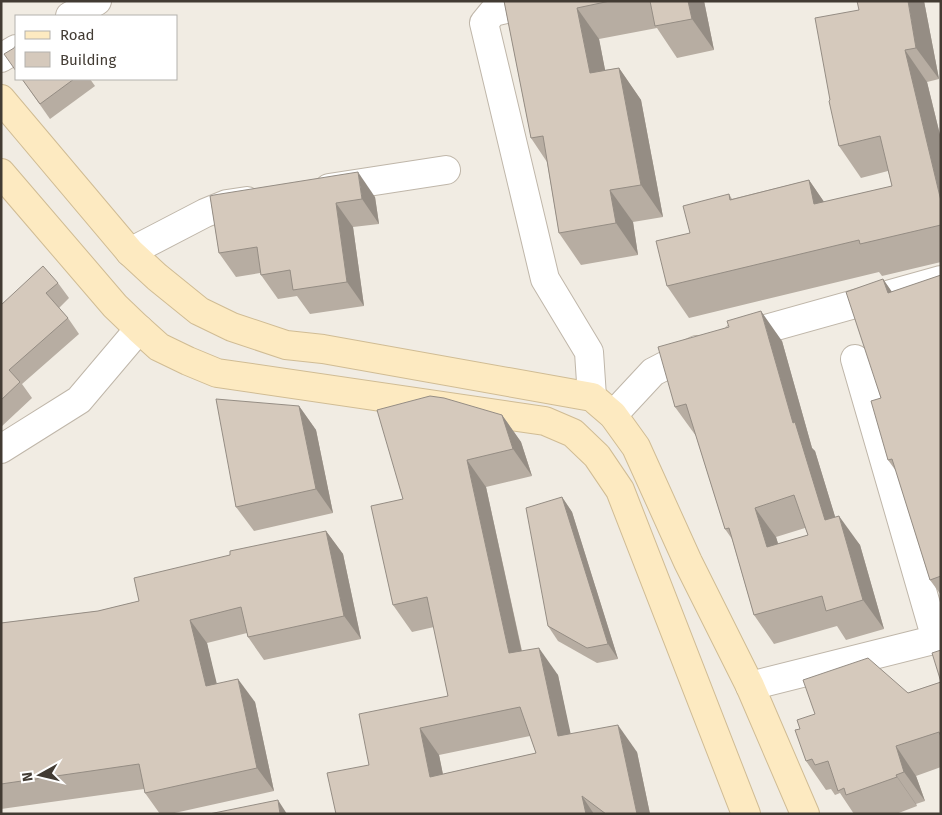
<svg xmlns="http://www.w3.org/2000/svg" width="942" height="815" font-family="'Fira Sans',sans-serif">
  <rect width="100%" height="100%" fill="#f1ece3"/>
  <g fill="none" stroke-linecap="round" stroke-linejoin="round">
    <defs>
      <g id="street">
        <path d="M543 1 493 12 484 23 545 279 589 352 592 397"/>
        <path d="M70 16 97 1"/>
        <path d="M1 58 16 49"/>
        <path d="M329 188 446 170"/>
        <path d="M130 252 205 213 227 204 247 201"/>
        <path d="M737 337 941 280"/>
        <path d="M855 359 936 639"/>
        <path d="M613 415 653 372 680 358 697 350"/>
        <path d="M1 449 79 400 139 329"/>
        <path d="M750 686 941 638"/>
      </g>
      <g id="secondary">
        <path d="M1 99 130 252 157 277 199 311 232 327 286 345 323 349 592 397 613 415 636 447 688 562 750 686 805 814"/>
        <path d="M1 173 115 306 139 329 159 347 188 361 217 373 545 421 573 433 597 456 620 490 746 814"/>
      </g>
    </defs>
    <use href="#street" stroke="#bfb6a9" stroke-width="30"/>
    <use href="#secondary" stroke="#d0bc94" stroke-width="30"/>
    <use href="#street" stroke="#fff" stroke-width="28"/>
    <use href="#secondary" stroke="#fdeac1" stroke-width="28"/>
  </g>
  <g fill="#b7ada2" fill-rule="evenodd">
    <path d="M504 1H704L714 50 677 58 657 28 599 39 605 70 619 68 641 100 663 217 633 222 638 255 581 265 559 233 547 162 531 138Z"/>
    <path d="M924 1 939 79 927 82 941 139V262L882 276 879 272 689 318 667 286 690 233 729 194 732 199 809 180 824 202 892 186 888 171 861 178 839 146Z"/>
    <path d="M22 79H90L95 86 50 119Z"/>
    <path d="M210 196 375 197 379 224 353 227 364 306 310 314 297 296 278 299 261 275 260 273 236 277 219 253Z"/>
    <path d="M941 275V595L930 580 896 471 888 460 881 398 883 279 892 292Z"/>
    <path d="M58 283 69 298 59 308 68 318 79 334 22 384 32 398 1 427V305Z"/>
    <path d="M729 327 782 341 812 448 815 451 835 517 860 545 884 629 846 640 837 626 774 644 754 615 732 539 725 529 696 436 675 407ZM805 528 808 535 778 544 776 537Z"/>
    <path d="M299 406 316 430 333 513 254 531 236 507Z"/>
    <path d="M502 415 521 442 532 476 486 487 522 651 558 675 570 734 637 752 650 814H336L369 765 448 696 434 627 412 632 393 605 403 499ZM530 736 536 753 443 774 439 755Z"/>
    <path d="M562 497 572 512 618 659 597 663 558 641 548 626Z"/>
    <path d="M326 531 343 554 361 639 264 660 248 637 247 633 207 643 216 684 255 702 274 791 170 814H160L145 793 144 789 1 809V623L98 611 139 601Z"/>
    <path d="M941 682V767L916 776 925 801 916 804 917 806 896 814H854L840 793 835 795 831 789 826 790 806 761 908 693Z"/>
  </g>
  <g fill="#958d84">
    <path d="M688 1H704L714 50 692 19Z"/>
    <path d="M908 1H924L939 79 916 48Z"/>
    <path d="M577 8 599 39 612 105 590 73Z"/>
    <path d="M905 50 927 82 941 139V201Z"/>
    <path d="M619 68 641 100 663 217 641 185Z"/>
    <path d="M358 172 375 197 379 224 362 199Z"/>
    <path d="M809 180 831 212 814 204Z"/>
    <path d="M610 190 633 222 638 255 616 223Z"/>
    <path d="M336 203 353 227 364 306 347 282Z"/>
    <path d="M883 279 903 308 888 293Z"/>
    <path d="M761 311 782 341 812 448 815 451 845 549 825 520 793 423Z"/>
    <path d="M299 406 316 430 333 513 316 489Z"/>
    <path d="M502 415 521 442 532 476 513 449Z"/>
    <path d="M467 460 486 487 528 681 509 653Z"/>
    <path d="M562 497 572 512 618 659 608 644Z"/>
    <path d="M755 508 776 537 788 576 767 547Z"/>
    <path d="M839 516 860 545 884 629 863 600Z"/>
    <path d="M326 531 343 554 361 639 344 616Z"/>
    <path d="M190 620 207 643 223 709 206 686Z"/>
    <path d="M539 648 558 675 577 763 558 736Z"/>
    <path d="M238 679 255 702 274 791 257 768Z"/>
    <path d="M618 725 637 752 650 814H637Z"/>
    <path d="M420 728 439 755 449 805 430 777Z"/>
    <path d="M896 746 916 776 925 801 904 772Z"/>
    <path d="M896 775 916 804 917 806 897 777Z"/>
    <path d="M582 796 594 814H586Z"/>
    <path d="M278 800 287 814H280Z"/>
  </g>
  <g fill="#d5c9bc" stroke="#958d84" fill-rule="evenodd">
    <path d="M504 1H610L577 8 590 73 619 68 641 185 610 190 616 223 559 233 543 136 531 138Z"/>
    <path d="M650 1H688L692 19 655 26Z"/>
    <path d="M857 1H908L916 48 905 50 941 201V225L860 244 859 240 667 286 656 241 690 233 683 206 729 194 730 200 809 180 814 204 892 186 880 136 839 146 829 101 830 100 815 18 859 10Z"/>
    <path d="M16 45V71L4 54 14 48Z"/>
    <path d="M22 79H74L40 104Z"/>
    <path d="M358 172 362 199 336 203 347 282 293 290 290 270 261 275 257 247 219 253 210 196 214 195Z"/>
    <path d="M43 266 58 283 46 293 68 318 9 370 20 382 1 400V305Z"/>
    <path d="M941 275V576L930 580 892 459 888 460 871 401 881 398 846 292 883 279 888 293Z"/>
    <path d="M761 311 793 423 795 422 825 520 839 516 863 600 826 611 822 596 754 615 729 528 725 529 686 404 675 407 658 347 729 327 727 321ZM794 495 808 535 767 547 755 508Z"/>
    <path d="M430 396 444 398 502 415 513 449 467 460 509 653 539 648 558 736 618 725 637 814H606L582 796 586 814H336L327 773 369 765 359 714 448 696 427 597 393 605 371 506 403 499 377 410ZM520 707 536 753 430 777 420 728Z"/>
    <path d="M216 399 299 406 316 489 236 507Z"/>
    <path d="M562 497 608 644 587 648 548 626 526 508Z"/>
    <path d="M326 531 344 616 248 637 241 607 190 620 206 686 238 679 257 768 145 793 139 764 1 784V623L98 611 139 601 134 578 230 555V551Z"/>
    <path d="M941 650V682L932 653Z"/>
    <path d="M868 658 908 693 941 682V737L939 732 896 746 904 772 896 775 897 777 846 795 844 788 838 791 828 761 815 765 812 759 806 761 795 730 800 729 797 720 815 714 803 680Z"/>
    <path d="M278 800 280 814H209Z"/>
  </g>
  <rect width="942" height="815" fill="none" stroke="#423b33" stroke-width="5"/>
  <rect x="15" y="15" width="162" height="65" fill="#ffffff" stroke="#b3b1ad"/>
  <rect x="25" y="31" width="25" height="8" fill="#fdeac1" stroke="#b3b1ad"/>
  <text x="60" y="40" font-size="15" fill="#423b33">Road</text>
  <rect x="25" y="52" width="25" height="15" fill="#d5c9bc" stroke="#b3b1ad"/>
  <text x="60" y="65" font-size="15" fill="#423b33">Building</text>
  <g transform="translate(40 775) rotate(262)" stroke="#ffffff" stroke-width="4" paint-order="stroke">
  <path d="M0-4L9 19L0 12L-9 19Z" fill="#423b33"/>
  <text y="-8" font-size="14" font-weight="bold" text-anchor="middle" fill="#423b33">N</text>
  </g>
</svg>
